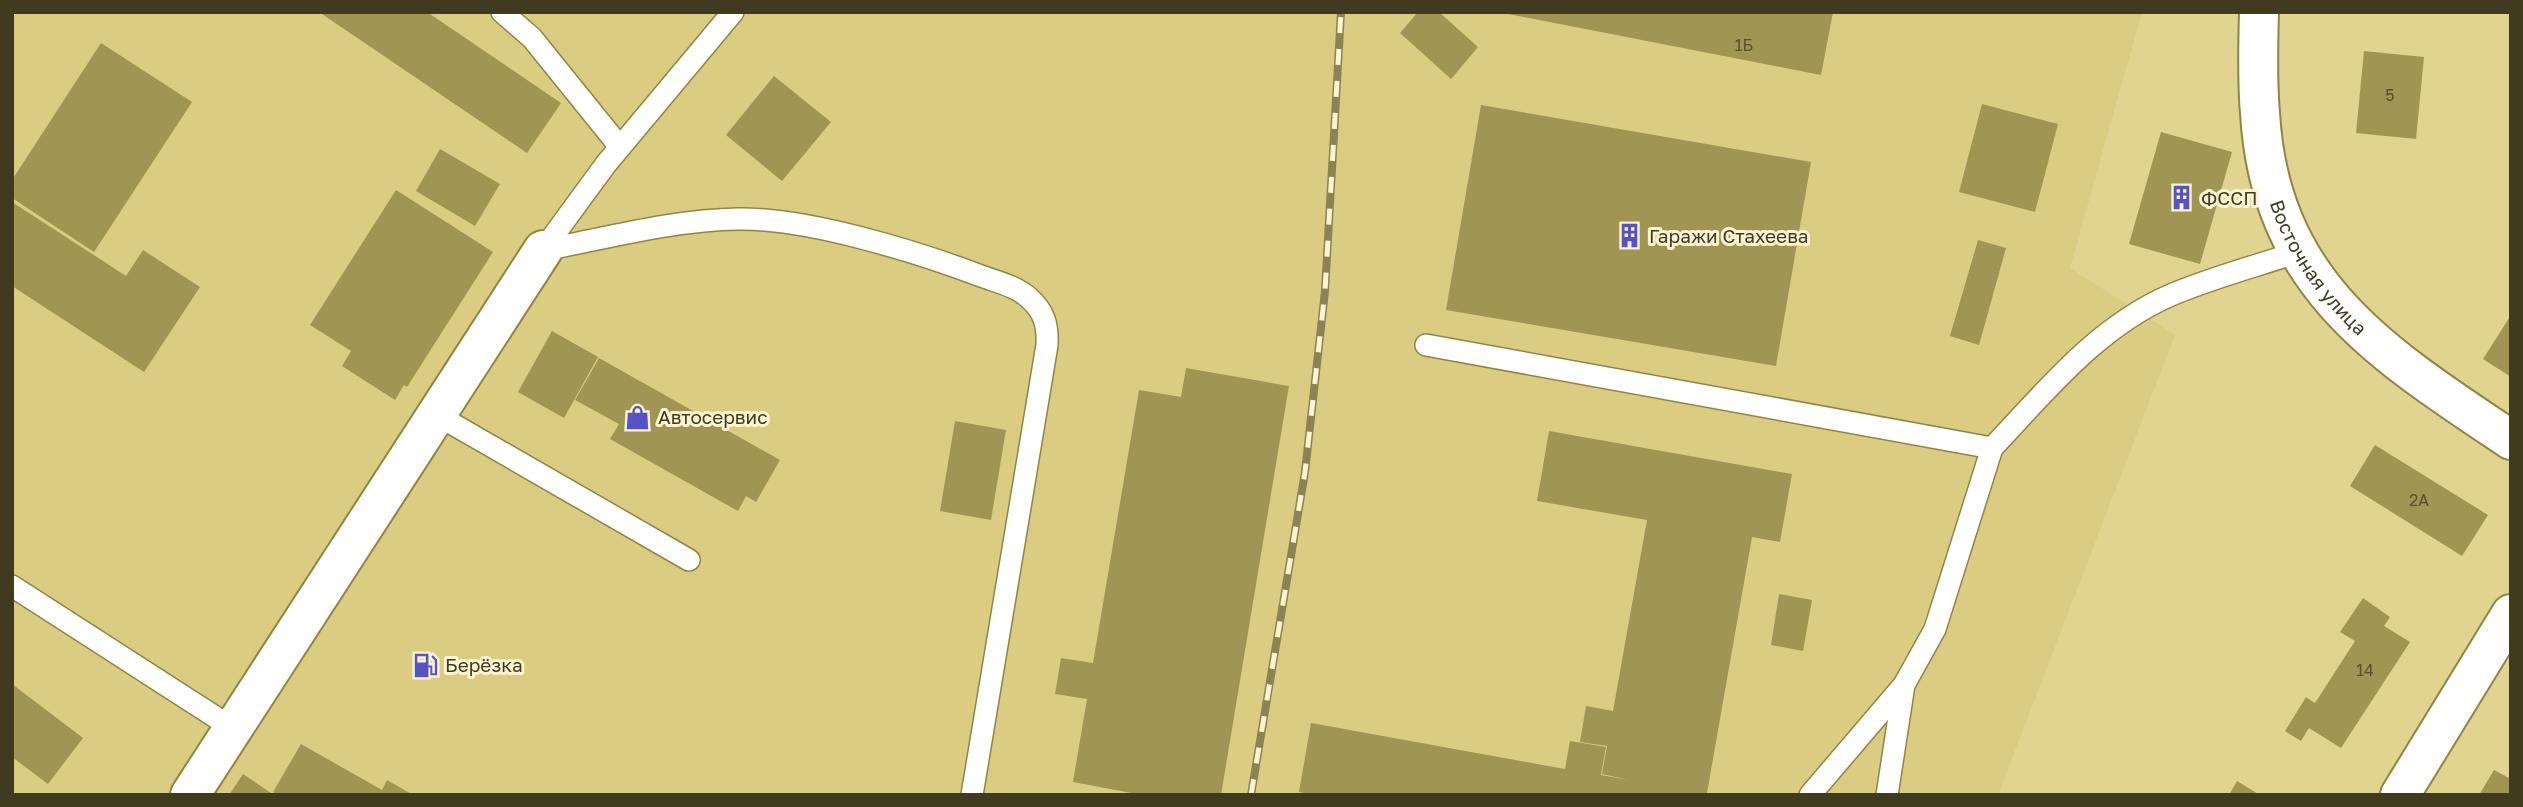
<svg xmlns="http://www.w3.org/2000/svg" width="2523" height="807" font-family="'Golos Text',sans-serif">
  <rect width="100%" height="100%" fill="#e0d490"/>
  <path fill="#dacc80" d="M12 12H2142L2070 268 2175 335 1998 795H12Z"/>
  <g fill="#a19553">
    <path d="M319 12H427L561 103 527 153Z"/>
    <path d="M1418 12H1439L1478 47 1451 79 1400 33Z"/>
    <path d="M1498 12H1833L1821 75Z"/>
    <path d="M101 43 192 102 94 252 12 198V180Z"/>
    <path d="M2364 51 2424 57 2416 139 2356 133Z"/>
    <path d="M774 76 831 122 782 181 726 135Z"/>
    <path d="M1982 104 2058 124 2035 212 1959 192Z"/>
    <path d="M1481 105 1811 162 1776 366 1446 310Z"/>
    <path d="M2161 132 2232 152 2200 264 2129 244Z"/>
    <path d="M440 149 500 184 475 226 416 191Z"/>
    <path d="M396 190 493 252 407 387 404 385 395 400 342 366 351 351 310 325Z"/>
    <path d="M12 202 126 276 143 250 200 287 144 372 12 286Z"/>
    <path d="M1978 240 2006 248 1979 345 1950 336Z"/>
    <path d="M2511 315V377L2483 359Z"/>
    <path d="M552 331 598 357 564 418 518 392Z"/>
    <path d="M599 358 780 460 756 502 746 496 738 511 610 439 619 424 575 400Z"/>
    <path d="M1186 368 1289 386 1221 795H1142L1073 782 1087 699 1055 694 1061 658 1093 663 1139 390 1181 397Z"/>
    <path d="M955 421 1006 430 991 520 940 511Z"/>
    <path d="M1549 431 1792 474 1780 542 1752 537 1707 793 1314 795 1299 792 1311 723 1565 769 1570 741 1606 747 1601 775 1629 780 1602 774 1607 746 1580 742 1586 706 1613 711 1647 520 1537 501Z"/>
    <path d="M2375 445 2488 515 2462 556 2350 486Z"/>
    <path d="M1779 594 1812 600 1803 651 1771 645Z"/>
    <path d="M2363 598 2390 617 2384 626 2410 642 2341 748 2309 728 2301 741 2285 731 2306 697 2315 703 2355 641 2340 632Z"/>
    <path d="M12 684 83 738 48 784 12 757Z"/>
    <path d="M301 744 382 790 387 780 413 795H278L273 792Z"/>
    <path d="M2494 770 2511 779V795H2479Z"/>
    <path d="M243 774 274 795H229Z"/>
    <path d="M2237 781 2260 795H2229Z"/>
  </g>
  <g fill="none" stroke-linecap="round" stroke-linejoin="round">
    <defs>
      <g id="service">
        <path d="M502 12 532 38 620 147"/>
        <path d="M543 250C607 238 673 220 738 219 807 218 915 251 981 276 997 282 1016 286 1029 298 1044 311 1048 325 1047 345L972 795"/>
        <path d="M543 250 606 164 733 12"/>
        <path d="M1426 345 1992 448C2046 391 2097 327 2171 295 2211 278 2256 266 2298 252"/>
        <path d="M437 415 689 560"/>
        <path d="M12 586 234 729"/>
        <path d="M1810 795 1903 686"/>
        <path d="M1887 795 1904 685 1935 629 1992 448"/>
      </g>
      <g id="minor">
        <path id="s1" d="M2259 12C2258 46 2257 80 2260 113 2270 285 2381 353 2511 440"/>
        <path d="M190 795 543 250"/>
        <path d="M2400 795 2511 614"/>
      </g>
    </defs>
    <use href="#service" stroke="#918543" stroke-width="24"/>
    <use href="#minor" stroke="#918543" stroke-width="42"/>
    <use href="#service" stroke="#fff" stroke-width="21"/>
    <use href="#minor" stroke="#fff" stroke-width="38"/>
    <defs>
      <path id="rail" d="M1251 795 1305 472 1325 291 1341 12"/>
    </defs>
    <use href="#rail" stroke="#8b8354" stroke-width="8"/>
    <use href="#rail" stroke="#faf4d3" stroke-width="5" stroke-dasharray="16" stroke-linecap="butt"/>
  </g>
  <defs>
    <symbol id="building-bare" viewBox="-9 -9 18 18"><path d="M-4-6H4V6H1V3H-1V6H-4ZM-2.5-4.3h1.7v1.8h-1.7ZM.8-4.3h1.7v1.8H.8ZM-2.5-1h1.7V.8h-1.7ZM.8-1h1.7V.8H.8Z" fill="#5652ca" stroke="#faf4d3" stroke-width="2.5" paint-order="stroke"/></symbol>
    <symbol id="shop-bare" viewBox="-9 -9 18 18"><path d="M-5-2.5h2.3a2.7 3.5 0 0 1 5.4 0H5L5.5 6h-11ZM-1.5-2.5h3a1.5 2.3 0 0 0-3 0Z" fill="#5652ca" stroke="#faf4d3" stroke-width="2.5" paint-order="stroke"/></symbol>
    <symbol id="fuel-bare" viewBox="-9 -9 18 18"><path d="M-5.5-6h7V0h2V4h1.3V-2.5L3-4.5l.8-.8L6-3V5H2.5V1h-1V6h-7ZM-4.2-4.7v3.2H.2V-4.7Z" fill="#5652ca" stroke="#faf4d3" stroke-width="2.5" paint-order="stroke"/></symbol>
  </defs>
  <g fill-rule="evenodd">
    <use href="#building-bare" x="2164" y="180" width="35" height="35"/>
    <use href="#building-bare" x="1612" y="218" width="35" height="35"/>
    <use href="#shop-bare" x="620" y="400" width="35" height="35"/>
    <use href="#fuel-bare" x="408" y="648" width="35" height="35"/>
  </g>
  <g text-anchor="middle" stroke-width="6" stroke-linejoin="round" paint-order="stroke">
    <g font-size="16" fill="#58522c">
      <text x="1744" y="51">1Б</text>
      <text x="2390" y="101">5</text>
      <text x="2419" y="506">2А</text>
      <text x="2365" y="676">14</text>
    </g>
    <g font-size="19" fill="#403b1f" stroke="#faf4d3" text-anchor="start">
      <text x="2201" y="205">ФССП</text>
      <text x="1649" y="243">Гаражи Стахеева</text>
      <text x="658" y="424">Автосервис</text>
      <text x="445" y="672">Берёзка</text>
    </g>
    <g font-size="19" fill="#403b1f" stroke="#faf4d3">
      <text dy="7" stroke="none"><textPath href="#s1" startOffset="270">Восточная улица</textPath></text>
    </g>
  </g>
  <rect width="2523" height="807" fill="none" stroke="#403b1f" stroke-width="28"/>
</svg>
